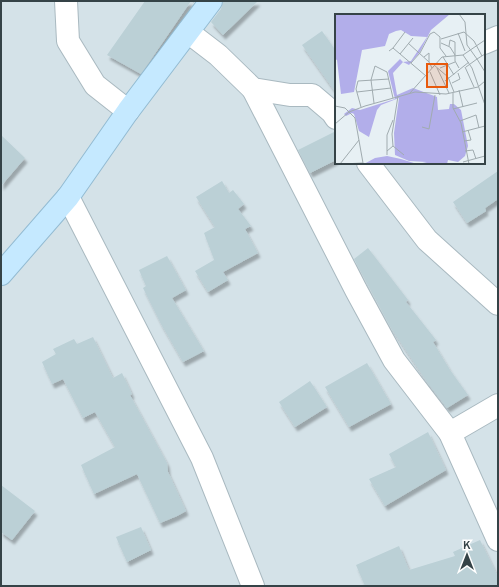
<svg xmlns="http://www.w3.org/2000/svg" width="499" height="587" font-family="Overpass,sans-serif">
  <defs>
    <filter id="shadow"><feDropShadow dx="2.5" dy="4.5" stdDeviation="1" flood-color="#0004"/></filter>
  </defs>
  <rect width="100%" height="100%" fill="#e7f0f4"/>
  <path fill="#d4e2e8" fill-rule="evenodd" d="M1 1H498V586H1ZM336 15H484V163H336Z"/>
  <g fill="#bbd0d6" filter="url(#shadow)">
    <path d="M145 1H195L194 3 191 1 141 74 107 55Z"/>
    <path d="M223 1H258L223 35 211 22 221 9Z"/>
    <path d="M322 31 336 51V93L302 45Z"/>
    <path d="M336 131V160L310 173 298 150Z"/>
    <path d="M1 135 25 158 1 186Z"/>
    <path d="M498 171V199L485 208 486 211 467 223 453 202Z"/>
    <path d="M222 181 229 193 233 190 244 204 238 209 251 226 245 229 258 253 223 272 228 280 208 292 195 271 214 260 215 262 204 233 215 227 196 197Z"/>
    <path d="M368 248 408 300 406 302 436 340 433 342 450 370 468 395 447 408 427 382 391 328 354 259Z"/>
    <path d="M167 256 186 290 172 298 204 351 183 362 161 324 143 288 146 286 139 270Z"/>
    <path d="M93 337 113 378 122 373 132 394 130 395 167 463 168 472 186 511 177 516 160 523 137 474 94 494 81 465 115 447 95 412 83 418 63 379 52 384 42 362 56 354 53 349 74 339 77 344Z"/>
    <path d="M367 363 391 404 349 427 325 387Z"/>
    <path d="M310 381 327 407 295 427 279 402Z"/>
    <path d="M428 432 446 470 385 506 369 479 396 467 389 454Z"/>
    <path d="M1 485 35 511 12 540 1 532Z"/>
    <path d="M141 527 151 550 127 562 116 537Z"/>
    <path d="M480 540 498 577V586H365L356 565 399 546 409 570 455 556 453 552Z"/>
  </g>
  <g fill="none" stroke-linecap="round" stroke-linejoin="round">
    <defs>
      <g id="street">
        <path d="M66 1 68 41 95 85 128 111"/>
        <path d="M188 32 218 55 253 89 290 95H312L332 112 336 118"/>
        <path d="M484 43 498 37"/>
        <path d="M253 89 356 290 394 360 450 433 498 540"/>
        <path d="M368 163 427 240 498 304"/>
        <path d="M68 197 202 458 253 586"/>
        <path d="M450 433 498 405"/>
      </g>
      <path id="secondary" d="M1 274 68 197 128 111 211 1"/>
    </defs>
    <use href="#street" stroke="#a9b9c0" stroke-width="24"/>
    <use href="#secondary" stroke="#93bbd2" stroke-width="24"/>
    <use href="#street" stroke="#fff" stroke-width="22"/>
    <use href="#secondary" stroke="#c5e9ff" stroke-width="22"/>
  </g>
  <g transform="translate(335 14)">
    <rect width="150" height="150" fill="#e7f0f4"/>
    <path d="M0 0H115L96 16 85 38 74 51 68 48 58 59 62 81 78 74 102 83 103 96 114 95 115 90H119L126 96 133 132 130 142 123 148 113 146 112 150H83L92 148 74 147 60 141 59 119 64 84 46 91 42 96 34 123 24 117 19 100 17 99 11 102 9 100 17 94 25 96 60 85 53 57 65 45 68 48 76 47 92 23 76 22 66 16 61 17 54 20 50 32 27 36 19 78 6 80 2 46 0 45ZM52 142 66 145 82 150H29L40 144Z" fill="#b2aeea"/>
    <path fill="none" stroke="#a0abaf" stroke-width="1" d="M124 0 130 8 132 31 142 45 131 53M123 19 130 37M106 25 129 18 139 27 147 42M73 29 94 48 97 54M106 29 115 33 120 41M114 32 115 26 120 28V47L124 54M58 34 70 18M54 37 58 34 91 62M65 40 78 24M150 40 142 45 150 58M128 41 150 26M89 43 94 39V48M108 43 119 61M76 49 85 39 95 20 99 18 105 23V34L111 42M99 51 113 63 119 78M130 53 139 73M102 54 114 79M105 54 120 48M95 58 105 81M110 67 134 48M117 69 125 65 123 59M124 76 128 93M22 78 56 74M75 79 107 43 128 41 137 54 150 91M118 79V94L126 109 134 150M39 89 36 66 40 52 52 58 58 84M0 92 10 94 20 104 28 149 7 150M26 93 21 75 23 67 54 65M118 95 142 89M125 107 141 101 144 114M0 110 14 98 30 92 80 78 111 80 143 73 150 67M87 113 94 115 100 81M127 118 150 112M129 127 136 126 133 116M58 132 69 141M52 137 58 132 57 120 63 82M130 137 138 136 141 145M52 141V121L58 106M128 148 150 142M5 150 24 126"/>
    <path fill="#e8590c" fill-opacity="0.15" stroke="#e8590c" stroke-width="2" d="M92 50H112V73H92Z"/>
    <rect width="150" height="150" fill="none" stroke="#354347" stroke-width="2"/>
  </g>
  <rect width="499" height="587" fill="none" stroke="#354347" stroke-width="4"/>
  <g transform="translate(467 555)" stroke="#ffffff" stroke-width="3" paint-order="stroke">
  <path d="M0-3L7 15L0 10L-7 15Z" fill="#354347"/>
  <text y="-6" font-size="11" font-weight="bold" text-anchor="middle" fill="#354347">K</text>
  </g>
</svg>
